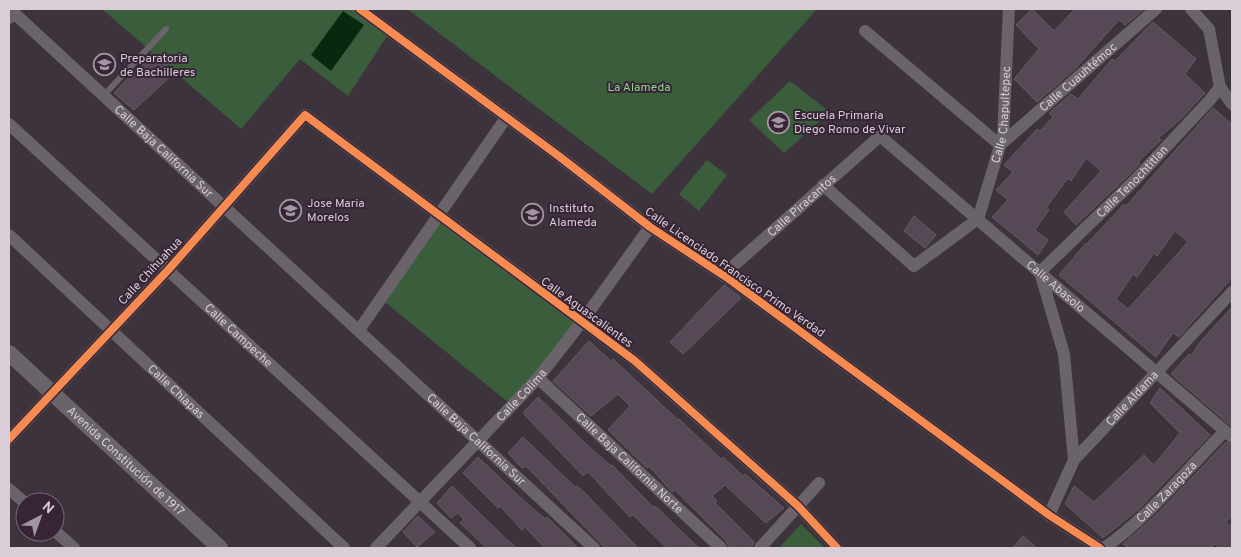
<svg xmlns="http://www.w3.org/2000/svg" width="1241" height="557" font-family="Overpass,sans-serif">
  <rect width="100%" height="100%" fill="#3d333c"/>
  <g fill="#3a5e3c">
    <path d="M102 9H360L391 30 348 96 300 59 241 129Z"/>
    <path d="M407 9H817L652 194Z"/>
    <path d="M790 81 830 112 784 153 749 120Z"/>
    <path d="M707 160 727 175 699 211 679 194Z"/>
    <path d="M439 215 581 323 509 403 381 299Z"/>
    <path d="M801 524 825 548H779Z"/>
  </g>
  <path fill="#07290d" d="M343 11 364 25 331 71 311 55Z"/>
  <g fill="#564855" stroke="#635b62" fill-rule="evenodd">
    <path d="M1032 9 1054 31 1075 9H1144L1125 25 1119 20 1076 68 1037 102 1014 79 1039 49 1016 25Z"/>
    <path d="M1153 22 1196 59 1185 74 1205 93 1180 120 1158 138 1161 140 1138 162 1140 163 1131 173 1076 225 1064 212 1101 171 1086 158 1071 181 1068 178 1046 208 1049 210 1035 230 1048 240 1038 255 992 217 1008 200 996 190 1013 172 1004 165 1037 129 1040 131 1053 117 1049 113 1071 94 1078 99 1112 59 1115 61Z"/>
    <path d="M152 53 175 72 134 110 114 93Z"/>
    <path d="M1213 108 1232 124V278L1179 337 1173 333 1156 357 1059 275 1086 243 1087 244 1124 204 1126 206ZM1175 231 1188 242 1128 309 1116 299 1133 274 1137 277 1154 253 1157 256Z"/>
    <path d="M914 216 936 235 925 248 904 231Z"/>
    <path d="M724 285 741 298 683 354 670 342Z"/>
    <path d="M1232 307V427L1171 374 1189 354 1191 356 1201 341Z"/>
    <path d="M589 341 611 361 613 359 678 420 679 419 721 459 723 457 743 476 745 474 784 508 766 523 725 485 712 496 717 501 715 503 754 542 751 548H729L727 542 675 490 672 492 649 466 647 468 608 430 630 406 618 394 591 416 553 381Z"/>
    <path d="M1160 388 1210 435 1139 509 1103 538 1065 504 1074 486 1094 502 1144 455 1154 465 1180 433 1150 403Z"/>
    <path d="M538 397 586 444 611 466 612 465 653 507 655 506 699 548H667L633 515 630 517 588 472 583 476 523 413Z"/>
    <path d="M523 437 575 487 577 486 586 494 638 548H605L526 466 522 468 508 453Z"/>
    <path d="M1226 442 1232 445V516L1226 522 1232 527V548H1220L1215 544 1211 548H1129L1123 544 1157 514Z"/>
    <path d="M478 457 522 499 545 519 547 517 578 548H545L525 527 522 530 500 506 498 508 463 473Z"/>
    <path d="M452 486 505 538 517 548H487L460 523 464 519 458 513 451 518 437 503Z"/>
    <path d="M418 516 435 532 417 547 403 532Z"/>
    <path d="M1023 536 1037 548H1013Z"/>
  </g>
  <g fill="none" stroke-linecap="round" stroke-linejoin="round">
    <path stroke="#6a6369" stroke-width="6" d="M104 95 166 29"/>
    <g stroke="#6a6369" stroke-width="12">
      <path d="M360 9 560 157 650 227 729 279 1049 515 1100 548"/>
      <path d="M1191 9 1209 29 1220 87 1232 104"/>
      <path id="s1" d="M9 18 14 13 594 548"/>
      <path id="s2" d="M865 31 1000 145 1156 9"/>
      <path id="s3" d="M9 124 470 548"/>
      <path id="s4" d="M823 185 914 266 978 219 1003 136 1009 9"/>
      <path id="s5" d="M9 235 344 548"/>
      <path id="s6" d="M723 275 880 136 1232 437"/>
      <path d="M359 330 506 118"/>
      <path id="s7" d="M538 378 721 548"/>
      <path d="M9 439 169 269 305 115 635 361 798 506 837 548"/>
      <path id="s8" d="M1074 460 1064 354 1040 272 1136 179 1209 101 1220 87"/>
      <path d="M9 489 25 503"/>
      <path id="s9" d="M1049 515 1074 460 1232 292"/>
      <path d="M55 531 74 548"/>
      <path id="s10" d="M376 548 538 378 581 323 650 227"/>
      <path d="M760 548 819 483"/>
      <path id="s11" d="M1104 548C1148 518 1187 469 1225 431"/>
    </g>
    <path stroke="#6a6369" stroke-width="16" id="s12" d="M9 353 220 548"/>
    <defs>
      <g id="cycleway">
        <path d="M360 9 560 157 650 227 729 279 1049 515 1100 548"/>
        <path d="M9 439 169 269 305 115 635 361 798 506 837 548"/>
      </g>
    </defs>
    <use href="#cycleway" stroke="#372535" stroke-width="11"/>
    <use href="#cycleway" stroke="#f68b52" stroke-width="8"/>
  </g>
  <defs>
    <symbol id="school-ring" viewBox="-11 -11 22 22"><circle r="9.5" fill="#372535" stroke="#a297a1" stroke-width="1.5"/><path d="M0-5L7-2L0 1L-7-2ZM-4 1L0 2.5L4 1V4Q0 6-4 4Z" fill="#a297a1"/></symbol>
  </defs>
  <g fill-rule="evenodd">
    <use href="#school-ring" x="92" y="52" width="25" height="25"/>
    <use href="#school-ring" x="766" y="110" width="25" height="25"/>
    <use href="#school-ring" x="278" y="198" width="25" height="25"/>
    <use href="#school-ring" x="520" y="202" width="25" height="25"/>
  </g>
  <g text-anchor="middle" stroke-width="4" stroke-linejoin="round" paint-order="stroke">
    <g font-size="12" fill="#d9cdd7" stroke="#372535" text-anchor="start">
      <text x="120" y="62">Preparatoria<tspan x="120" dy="14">de Bachilleres</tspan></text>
      <text x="794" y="119">Escuela Primaria<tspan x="794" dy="14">Diego Romo de Vivar</tspan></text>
      <text x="307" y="207">Jose Maria<tspan x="307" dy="14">Morelos</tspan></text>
      <text x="549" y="212">Instituto<tspan x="549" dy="14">Alameda</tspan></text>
    </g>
    <g font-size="12" fill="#d9cdd7" stroke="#372535">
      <text dy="4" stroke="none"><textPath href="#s2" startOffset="280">Calle Cuauhtémoc</textPath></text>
      <text dy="4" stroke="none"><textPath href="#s4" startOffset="309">Calle Chapultepec</textPath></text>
      <text dy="4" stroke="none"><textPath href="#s1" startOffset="211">Calle Baja California Sur</textPath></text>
      <text dy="4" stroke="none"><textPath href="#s8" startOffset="321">Calle Tenochtitlan</textPath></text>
      <text dy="4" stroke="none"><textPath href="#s6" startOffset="105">Calle Piracantos</textPath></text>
      <text transform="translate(150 271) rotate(-47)" y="4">Calle Chihuahua</text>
      <text transform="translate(735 272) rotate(35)" y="4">Calle Licenciado Francisco Primo Verdad</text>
      <text dy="4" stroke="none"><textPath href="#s6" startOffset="441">Calle Abasolo</textPath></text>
      <text transform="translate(587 312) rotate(36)" y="4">Calle Aguascalientes</text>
      <text dy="4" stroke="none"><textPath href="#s3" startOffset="312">Calle Campeche</textPath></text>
      <text dy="4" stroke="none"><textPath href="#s5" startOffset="229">Calle Chiapas</textPath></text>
      <text dy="4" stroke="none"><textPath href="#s10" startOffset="211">Calle Colima</textPath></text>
      <text dy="4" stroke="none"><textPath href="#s9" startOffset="145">Calle Aldama</textPath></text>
      <text dy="4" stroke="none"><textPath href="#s1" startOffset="636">Calle Baja California Sur</textPath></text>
      <text dy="4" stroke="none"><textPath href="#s12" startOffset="159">Avenida Constitución de 1917</textPath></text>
      <text dy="4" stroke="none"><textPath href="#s7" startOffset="125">Calle Baja California Norte</textPath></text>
      <text dy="4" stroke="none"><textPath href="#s11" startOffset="84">Calle Zaragoza</textPath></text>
    </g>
    <g font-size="12" fill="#8cd490" stroke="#372535">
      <text x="639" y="91">La Alameda</text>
    </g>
  </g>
  <rect width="1241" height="557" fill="none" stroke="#d9cdd7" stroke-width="20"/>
  <g transform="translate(40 517) rotate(41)"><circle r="24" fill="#372535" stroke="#786876"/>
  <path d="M0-4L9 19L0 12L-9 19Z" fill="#a297a1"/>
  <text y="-8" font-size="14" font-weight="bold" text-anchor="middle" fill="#d9cdd7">N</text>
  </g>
</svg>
